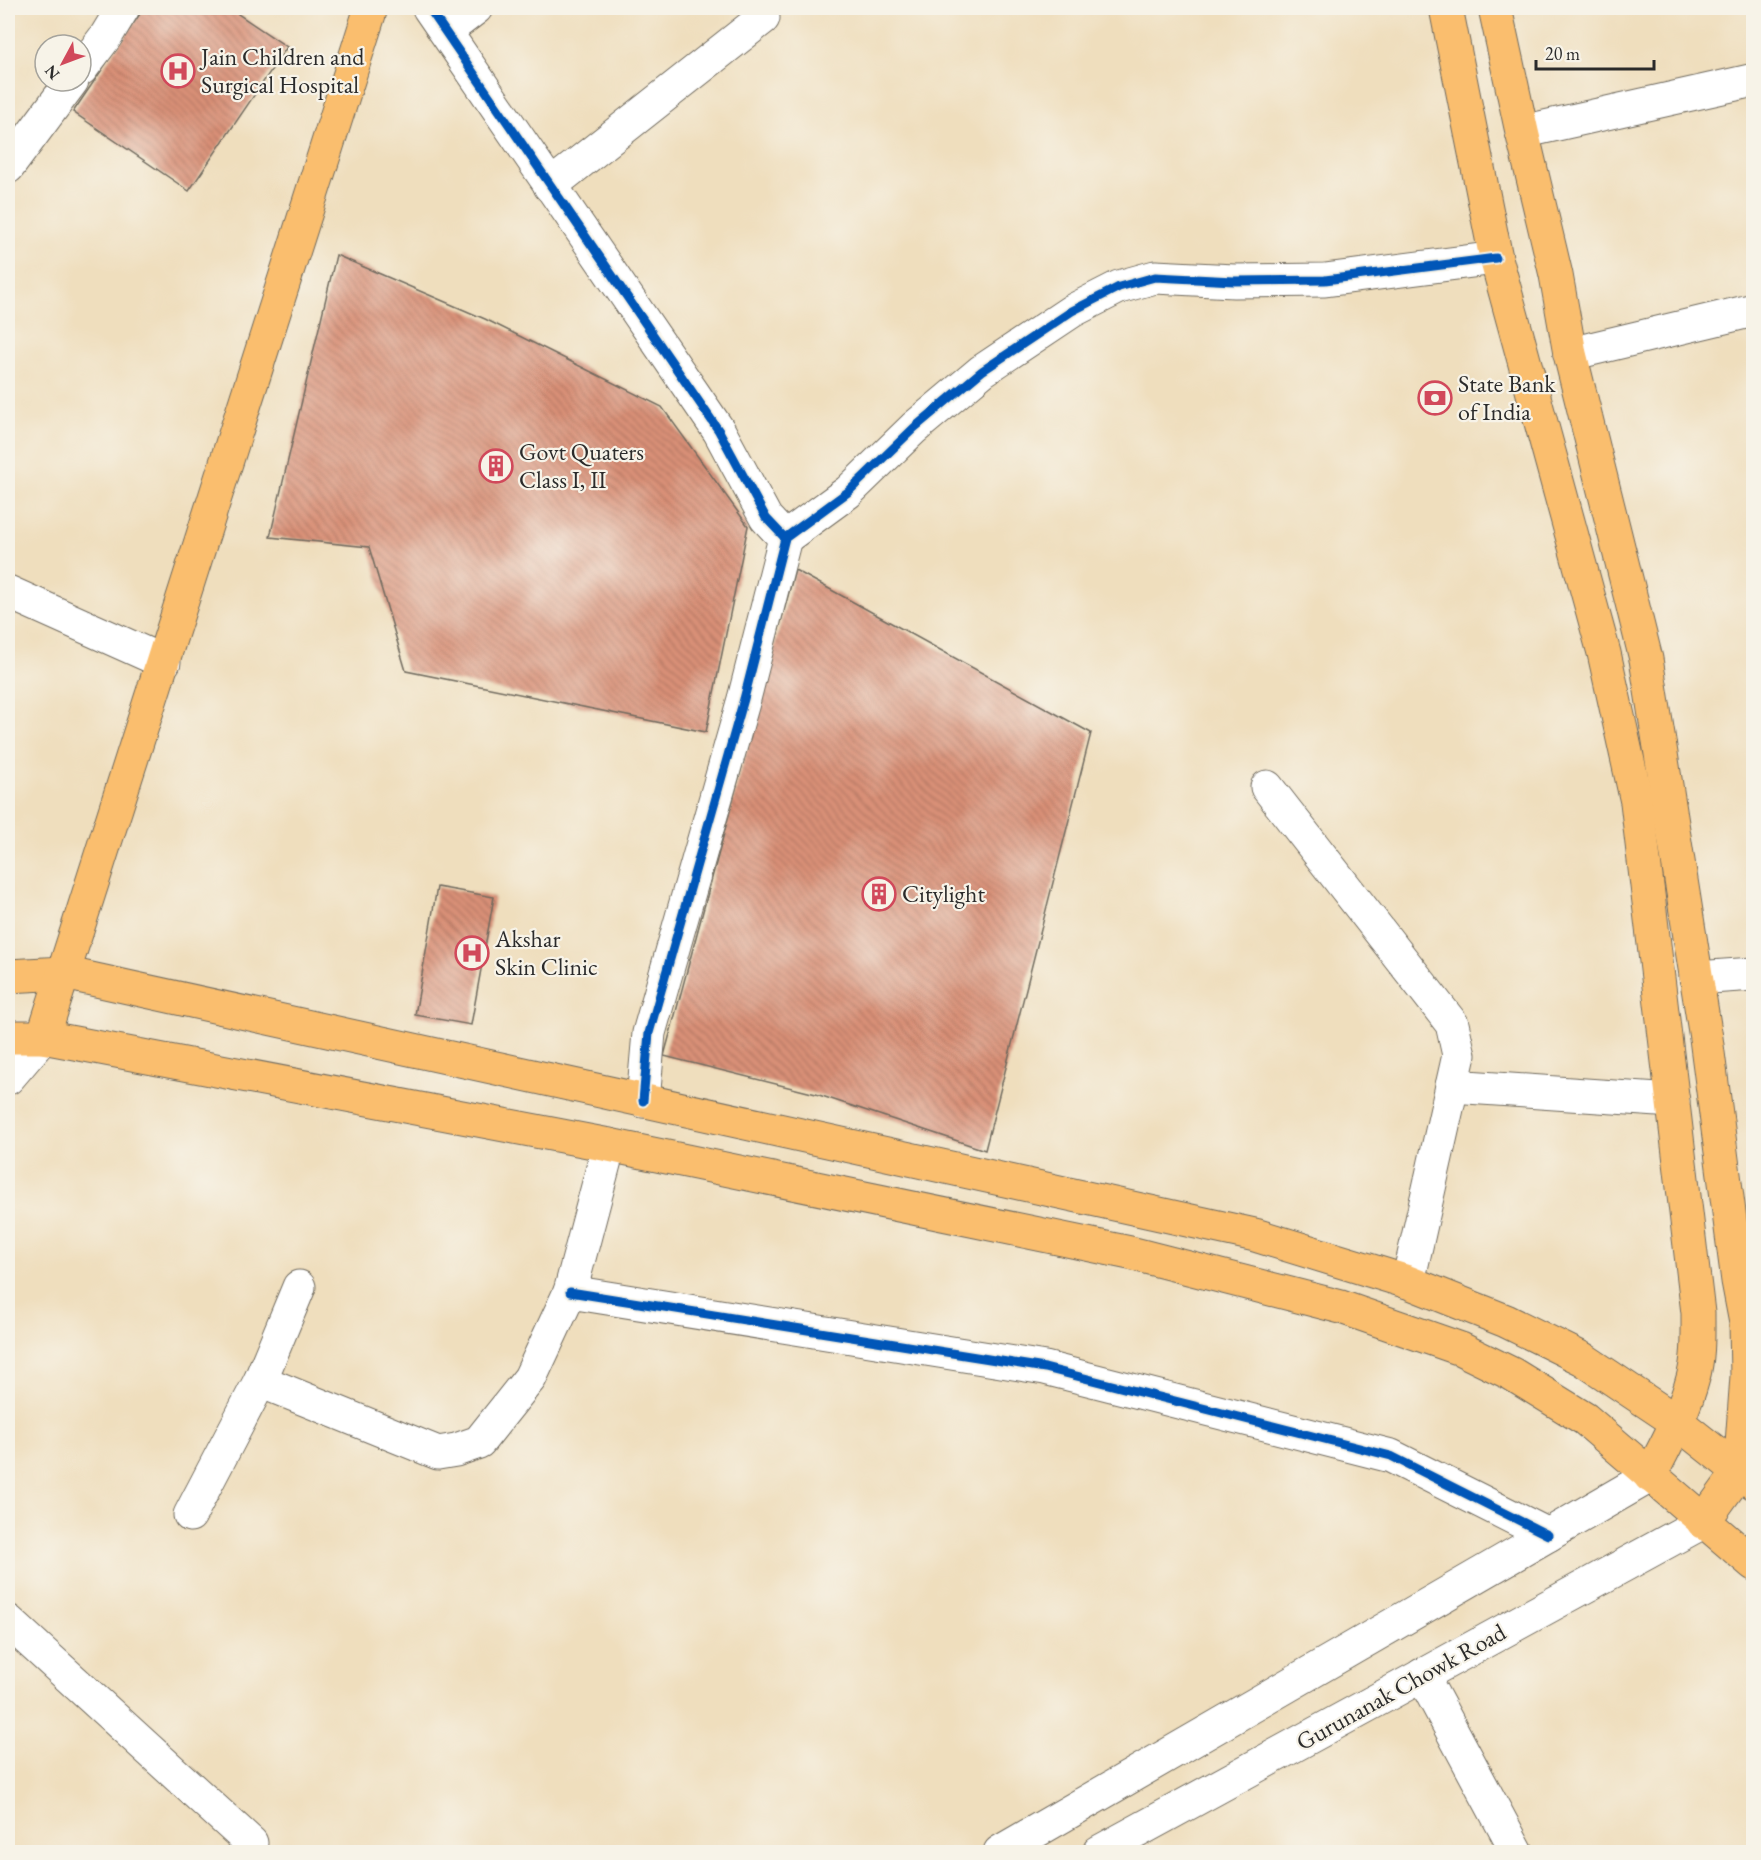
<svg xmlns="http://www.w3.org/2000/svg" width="1761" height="1860" font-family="'EB Garamond',serif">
  <defs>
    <pattern id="building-back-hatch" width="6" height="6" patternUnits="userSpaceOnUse" patternTransform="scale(1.5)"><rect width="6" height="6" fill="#d99077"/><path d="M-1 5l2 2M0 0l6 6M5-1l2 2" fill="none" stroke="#b07662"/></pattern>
  </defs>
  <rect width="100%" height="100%" fill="#f7f3e8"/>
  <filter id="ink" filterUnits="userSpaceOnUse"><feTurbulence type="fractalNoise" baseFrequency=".0167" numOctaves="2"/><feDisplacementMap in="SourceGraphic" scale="12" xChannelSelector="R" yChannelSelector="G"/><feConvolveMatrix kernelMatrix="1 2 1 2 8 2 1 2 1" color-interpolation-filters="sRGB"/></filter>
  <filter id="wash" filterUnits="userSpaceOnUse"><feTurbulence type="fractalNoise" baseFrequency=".008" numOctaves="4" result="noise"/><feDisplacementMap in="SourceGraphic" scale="24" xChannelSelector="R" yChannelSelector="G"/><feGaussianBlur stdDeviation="1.35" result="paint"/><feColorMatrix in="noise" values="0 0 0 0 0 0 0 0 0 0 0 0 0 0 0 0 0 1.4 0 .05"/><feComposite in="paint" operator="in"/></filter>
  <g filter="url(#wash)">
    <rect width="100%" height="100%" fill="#efdebd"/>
    <g id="blocks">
      <g fill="url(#building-back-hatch)">
        <path d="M144 8H229L287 47 189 191 73 112Z"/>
        <path d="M336 255 485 319 662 407 748 526 706 732 406 671 369 547 270 537Z"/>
        <path d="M795 570 1091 733 985 1150 816 1094 664 1056Z"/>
        <path d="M437 887 494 897 471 1025 415 1015Z"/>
      </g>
    </g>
  </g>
  <g filter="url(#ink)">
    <use href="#blocks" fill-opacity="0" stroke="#706a5e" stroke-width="1.5"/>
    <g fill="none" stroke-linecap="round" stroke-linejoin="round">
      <defs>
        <g id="minor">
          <path d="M429 8 719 431 766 518 785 538 744 699 649 1033 643 1101"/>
          <path d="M446 31 476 8"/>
          <path d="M81 69 106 36 123 8"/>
          <path d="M1522 132 1754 80"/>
          <path d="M8 167 72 81"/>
          <path d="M550 186 763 18"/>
          <path d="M1570 354 1754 310"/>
          <path d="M785 538 848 492 914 428 982 371 1072 311 1119 287 1155 277 1234 281 1325 280 1496 258"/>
          <path d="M8 592 164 662"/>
          <path d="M1267 787 1452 1024 1459 1055 1408 1282"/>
          <path d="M1696 978 1754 974"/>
          <path d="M8 1078 43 1037"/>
          <path d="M1452 1086 1673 1101"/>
          <path d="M570 1292 1045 1368 1391 1456 1548 1535"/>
          <path d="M260 1381 438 1453 456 1450 479 1442 530 1378 570 1292 609 1145"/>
          <path d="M190 1515 260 1381 299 1287"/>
          <path d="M8 1621 251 1843"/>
          <path d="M1422 1675 1517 1852"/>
          <path d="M1000 1852 1650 1476"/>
          <path d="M1099 1852 1703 1522"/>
        </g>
        <g id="major">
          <path d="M1446 8 1496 258 1604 653 1637 802 1698 1313C1698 1334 1699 1357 1693 1378 1684 1413 1666 1444 1650 1476"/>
          <path d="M1495 8 1522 132 1556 275 1570 354 1646 659 1706 1038 1738 1281 1746 1323 1747 1376 1740 1471 1703 1522"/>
          <path d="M8 976 64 973 1255 1235 1408 1282 1506 1321 1583 1359 1677 1422 1754 1483"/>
          <path d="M8 1037H43L609 1145 1130 1253 1341 1307 1461 1349 1512 1374 1585 1419 1754 1564"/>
          <path d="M43 1037 371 8"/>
        </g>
      </defs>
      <use href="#minor" stroke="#706a5e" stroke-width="35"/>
      <use href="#major" stroke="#706a5e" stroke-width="35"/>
      <use href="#minor" stroke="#fff" stroke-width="33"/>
      <use href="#major" stroke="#fabe6e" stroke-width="33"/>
      <defs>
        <g id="cycleway">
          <path d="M429 8 719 431 766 518 785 538 744 699 649 1033 643 1101"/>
          <path d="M785 538 848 492 914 428 982 371 1072 311 1119 287 1155 277 1234 281 1325 280 1496 258"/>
          <path d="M570 1292 1045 1368 1391 1456 1548 1535"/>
        </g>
      </defs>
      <use href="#cycleway" stroke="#f7f3e8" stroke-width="13"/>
      <use href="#cycleway" stroke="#0057b8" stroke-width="9"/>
    </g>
  </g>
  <defs>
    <symbol id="hospital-ring" viewBox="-11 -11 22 22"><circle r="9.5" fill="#f7f3e8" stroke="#d1495b" stroke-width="1.5"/><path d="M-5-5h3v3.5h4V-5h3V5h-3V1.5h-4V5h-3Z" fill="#d1495b"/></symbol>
    <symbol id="bank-ring" viewBox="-11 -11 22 22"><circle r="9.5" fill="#f7f3e8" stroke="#d1495b" stroke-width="1.5"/><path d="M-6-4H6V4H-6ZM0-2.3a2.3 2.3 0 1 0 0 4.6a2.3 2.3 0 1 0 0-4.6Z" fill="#d1495b"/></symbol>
    <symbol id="building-ring" viewBox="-11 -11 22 22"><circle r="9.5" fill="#f7f3e8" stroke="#d1495b" stroke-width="1.5"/><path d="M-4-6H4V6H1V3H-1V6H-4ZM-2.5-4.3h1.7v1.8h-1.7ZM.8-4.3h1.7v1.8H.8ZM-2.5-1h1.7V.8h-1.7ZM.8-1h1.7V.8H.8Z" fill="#d1495b"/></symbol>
  </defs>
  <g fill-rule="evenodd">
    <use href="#hospital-ring" x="159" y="52" width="38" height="38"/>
    <use href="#bank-ring" x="1416" y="379" width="38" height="38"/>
    <use href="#building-ring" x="477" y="447" width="38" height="38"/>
    <use href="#building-ring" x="860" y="875" width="38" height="38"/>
    <use href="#hospital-ring" x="453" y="934" width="38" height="38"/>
  </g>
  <g text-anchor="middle" stroke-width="4.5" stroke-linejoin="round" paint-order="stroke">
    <g font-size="24" fill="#2b2b2b" stroke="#f7f3e8" text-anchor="start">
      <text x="201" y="65">Jain Children and<tspan x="201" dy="28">Surgical Hospital</tspan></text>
      <text x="1458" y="392">State Bank<tspan x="1458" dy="28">of India</tspan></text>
      <text x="519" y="460">Govt Quaters<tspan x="519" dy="28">Class I, II</tspan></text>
      <text x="902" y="902">Citylight</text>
      <text x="495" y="947">Akshar<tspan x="495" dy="28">Skin Clinic</tspan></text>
    </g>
    <g font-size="24" fill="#2b2b2b" stroke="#f7f3e8">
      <text transform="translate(1401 1687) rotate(-29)" y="8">Gurunanak Chowk Road</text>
    </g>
  </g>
  <rect width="1761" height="1860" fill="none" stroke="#f7f3e8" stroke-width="30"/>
  <g transform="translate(63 63) rotate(229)"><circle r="28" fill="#f7f3e8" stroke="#a5a39c" stroke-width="1.5"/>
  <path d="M0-4.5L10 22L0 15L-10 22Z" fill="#d1495b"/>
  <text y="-9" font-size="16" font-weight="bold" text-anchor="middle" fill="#2b2b2b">N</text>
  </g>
  <path d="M1536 60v9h118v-9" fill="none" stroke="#2b2b2b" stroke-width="3"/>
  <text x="1545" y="60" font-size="18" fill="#2b2b2b" stroke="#f7f3e8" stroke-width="4.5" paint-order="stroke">20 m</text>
</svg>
